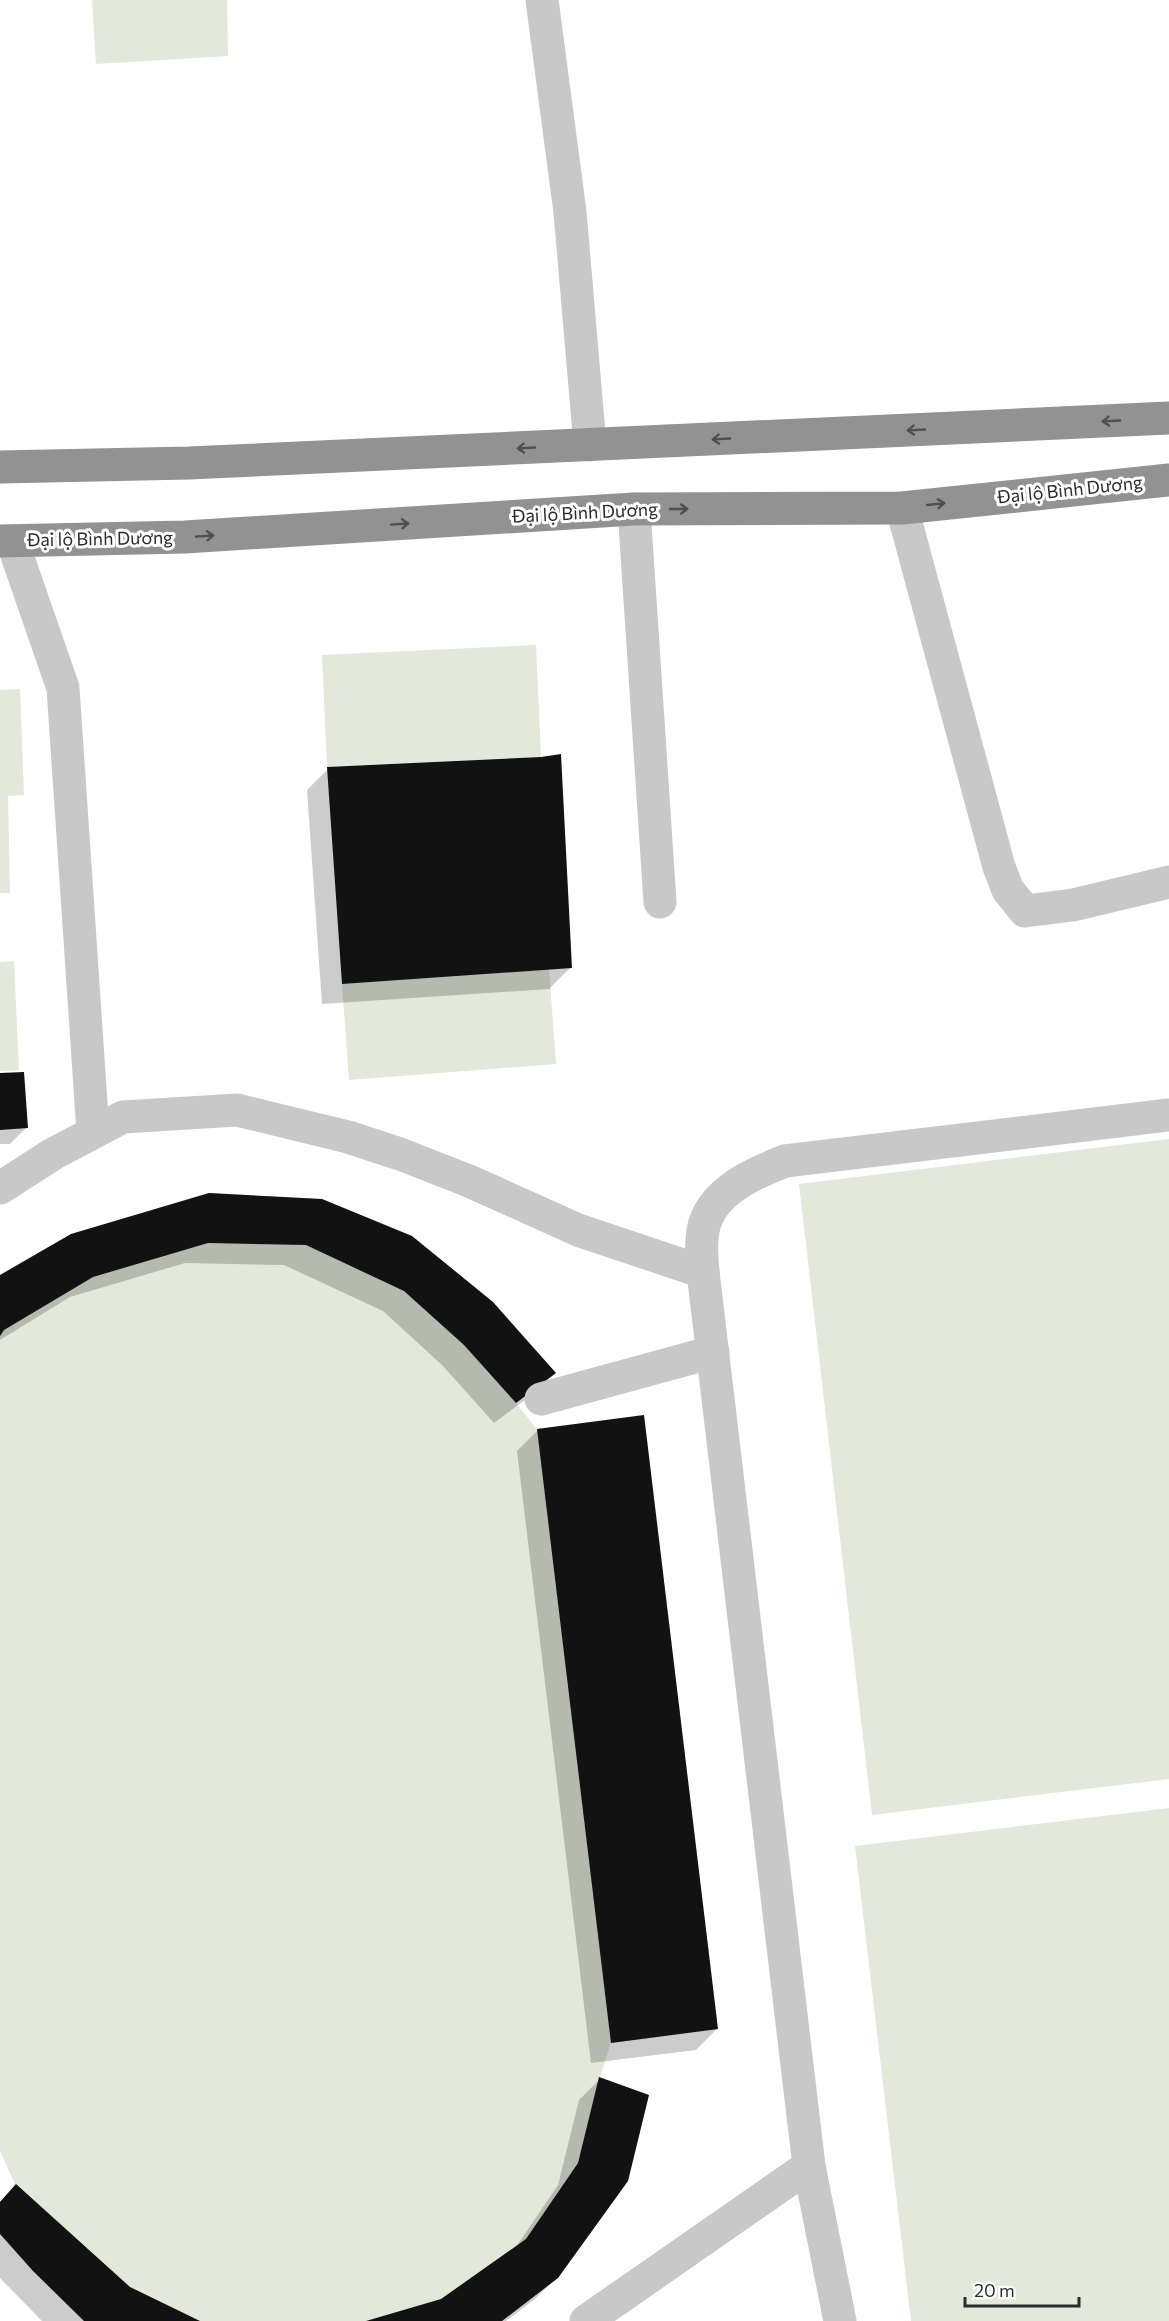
<svg xmlns="http://www.w3.org/2000/svg" width="1169" height="2321" font-family="Commissioner,sans-serif">
  <rect width="100%" height="100%" fill="#fff"/>
  <g fill="#e3e8da">
    <path d="M92 0H227L228 56 96 64Z"/>
    <path d="M536 645 541 757 327 767 322 655Z"/>
    <path d="M20 689 24 795 8 796 10 893H0V690Z"/>
    <path d="M14 961 19 1070 0 1071V962Z"/>
    <path d="M549 968 556 1064 349 1080 342 984Z"/>
    <path d="M1169 1139V1779L872 1815 799 1184Z"/>
    <path d="M209 1193 322 1199 412 1236 493 1302 556 1373 516 1403 537 1429 644 1415 718 2029 611 2043 600 2077 649 2095 628 2181 558 2278 502 2321H84L0 2234V2202L15 2184 0 2151V1275L71 1234Z"/>
    <path d="M1169 1808V2321H911L855 1846Z"/>
  </g>
  <g fill="#0003">
    <path d="M328 769 570 968 549 989 322 1004 307 790Z"/>
    <path d="M0 1075 26 1128 10 1144H0Z"/>
    <path d="M322 1200 554 1373 533 1394 494 1423 443 1366 383 1311 284 1265 185 1263 70 1297 0 1340V1277Z"/>
    <path d="M538 1430 717 2029 696 2050 591 2063 517 1451Z"/>
    <path d="M600 2079 557 2277 535 2299 506 2321H369L441 2300 514 2250 558 2185 579 2100Z"/>
    <path d="M16 2186 129 2289 197 2321H42L0 2278V2202Z"/>
  </g>
  <g fill="#121212">
    <path d="M561 754 572 968 342 984 327 767 541 757Z"/>
    <path d="M24 1072 28 1128 0 1130V1073Z"/>
    <path d="M209 1193 322 1199 412 1236 493 1302 556 1373 516 1403 464 1345 404 1291 306 1245 208 1243 93 1277 4 1330 0 1336V1275L71 1234Z"/>
    <path d="M644 1415 718 2029 611 2043 537 1429Z"/>
    <path d="M599 2077 649 2095 628 2181 558 2278 502 2321H366L441 2299 526 2239 578 2163Z"/>
    <path d="M16 2184 130 2287 200 2321H84L33 2271 0 2234V2202Z"/>
  </g>
  <g fill="none" stroke-linecap="round" stroke-linejoin="round">
    <g stroke="#c8c8c8" stroke-width="33">
      <path d="M542 0 570 212 590 445"/>
      <path d="M902 508 999 867 1008 890 1025 911 1073 905 1169 882"/>
      <path d="M634 509 660 902"/>
      <path d="M12 541 63 688 93 1132"/>
      <path d="M0 1188 53 1154 123 1117 237 1110 348 1137 400 1154 469 1181 578 1230 703 1272"/>
      <path d="M541 1399 713 1352"/>
      <path d="M586 2321 809 2166"/>
      <path d="M840 2321 809 2166 703 1272C702 1261 701 1250 702 1239 704 1195 749 1175 785 1161L1169 1115"/>
    </g>
    <g stroke="#929292" stroke-width="33">
      <path d="M0 467 189 463 1169 418"/>
      <path d="M0 541 185 537 634 509 902 508 1169 480"/>
    </g>
  </g>
  <defs><path id="oneway-shaft" d="M-6 0H5M1.5-3L5.5 0L1.5 3" fill="none" stroke-width="1.6" stroke-linecap="round" stroke-linejoin="round" transform="scale(1.5)"/></defs>
  <g stroke="#4f4f4f">
    <use href="#oneway-shaft" transform="translate(1111 421) rotate(177)"/>
    <use href="#oneway-shaft" transform="translate(916 430) rotate(177)"/>
    <use href="#oneway-shaft" transform="translate(721 439) rotate(177)"/>
    <use href="#oneway-shaft" transform="translate(526 448) rotate(177)"/>
    <use href="#oneway-shaft" transform="translate(936 504) rotate(-6)"/>
    <use href="#oneway-shaft" transform="translate(679 509)"/>
    <use href="#oneway-shaft" transform="translate(400 524) rotate(-4)"/>
    <use href="#oneway-shaft" transform="translate(205 536) rotate(-4)"/>
  </g>
  <g text-anchor="middle" stroke-width="6" stroke-linejoin="round" paint-order="stroke">
    <g font-size="18" fill="#2b2b2b" stroke="#fff">
      <text transform="translate(1070 490) rotate(-6)" y="6">Đại lộ Bình Dương</text>
      <text transform="translate(585 513) rotate(-3)" y="6">Đại lộ Bình Dương</text>
      <text transform="translate(100 539) rotate(-1)" y="6">Đại lộ Bình Dương</text>
    </g>
  </g>
  <path d="M965 2297v9h114v-9" fill="none" stroke="#2b2b2b" stroke-width="3"/>
  <text x="974" y="2297" font-size="18" fill="#2b2b2b" stroke="#ffffff" stroke-width="4.5" paint-order="stroke">20 m</text>
</svg>
